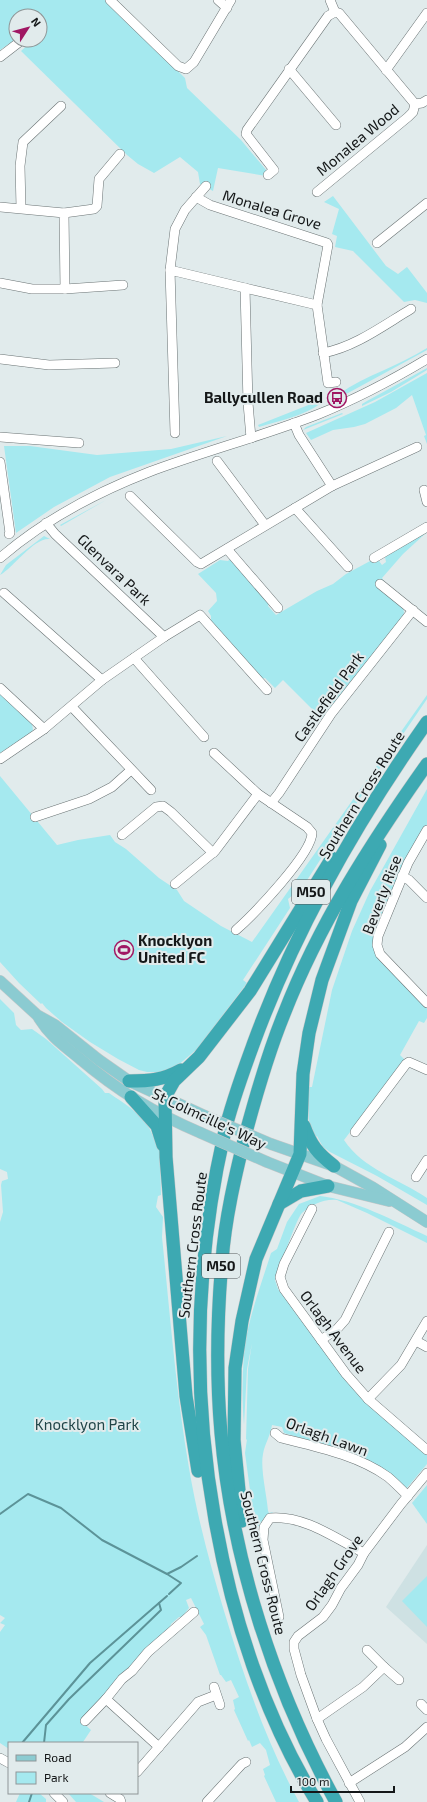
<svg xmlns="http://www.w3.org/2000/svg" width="427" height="1802" font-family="'Exo 2',sans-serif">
  <rect width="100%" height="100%" fill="#e1ebec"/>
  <path fill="#cee1e3" d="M427 1545V1644L386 1607Z"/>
  <g fill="#a5e9ef">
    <path d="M0 0H105L185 78 187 88 241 140 272 177 218 168 213 191 200 184 198 172 180 157 154 173 138 164 127 155 21 51 33 40H40V16H16V39L0 50Z"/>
    <path d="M333 196 386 266 398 274 407 267 427 293V303L415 300 404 302 353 251 335 247 337 236 332 234 339 209 324 202Z"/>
    <path d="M427 348V350L348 393 340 396 339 394C366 375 399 366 427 348Z"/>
    <path d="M427 368V370L391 392 362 406V404L367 401Z"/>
    <path d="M427 373V444L424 436 426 435 412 395 396 408 365 424 354 427 333 430 311 440 306 433 375 402Z"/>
    <path d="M319 403 320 404C303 416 279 421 259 427L258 425 311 404Z"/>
    <path d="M342 413 343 414 303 430 306 427Z"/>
    <path d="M227 436 110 477 54 507 16 533 4 446H30L97 455 171 449Z"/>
    <path d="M106 500 61 526 60 525Z"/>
    <path d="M427 532 403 554 382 578 384 581H382L377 587 403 607 404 613 402 618 322 719 283 680 275 688 265 678 262 679 211 621V616L208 611 217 601 216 593 198 574 220 560 228 561 231 558 269 603 268 606 276 615 317 591 333 584 346 574 372 560 379 561 382 565 386 562 385 557Z"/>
    <path d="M44 536 50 539C34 537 14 567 0 575L6 565Z"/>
    <path d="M0 693 32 724 33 730 30 734 0 753Z"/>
    <path d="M427 695V699L371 781 302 888 288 899 290 908 243 980 247 983 197 1049 176 1067 159 1072H147L139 1070 118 1059 90 1042 62 1022 46 1008 42 1003 41 1004 19 983 0 962V776L57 845 78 840 110 835 115 842 126 849 159 878 177 890 184 901 221 926 252 942Z"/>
    <path d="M427 789V826L419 836 375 954 379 960 427 1007V1018L424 1023 419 1021 400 1055 405 1060 344 1140C363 1169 399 1179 427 1198V1205L377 1176 330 1152 323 1147 317 1136 313 1139C307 1119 308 1107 309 1087H312L332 990 352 931 370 891Z"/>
    <path d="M0 999 14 1013 16 1025 21 1030 32 1029 46 1039 102 1089 105 1093H109C126 1105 145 1115 153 1136L157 1134 160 1150 161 1195 158 1196 156 1207 163 1217 162 1237C170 1314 176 1392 189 1468 197 1516 210 1564 224 1611 244 1677 266 1742 299 1802H276L264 1776 265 1775 263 1769 270 1765 266 1750 260 1743 252 1747 249 1740 248 1741 234 1710 235 1709 233 1700 239 1697 231 1680 226 1682 221 1675H220L206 1635 200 1627 204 1624 191 1598 186 1600 189 1608 182 1617H179L171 1624 170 1628 83 1723 91 1730 83 1742 84 1743H9V1749L0 1743V1632L5 1625 0 1623 5 1618 0 1615V1514L9 1507 0 1513V1222L3 1212 1 1185 2 1181 8 1179 7 1172 0 1169Z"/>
    <path d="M320 1196C356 1200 394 1221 427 1236V1243L367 1213 337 1200C326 1198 310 1205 302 1213 296 1219 280 1268 275 1280L278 1289 343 1377 365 1401 427 1454V1464L406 1489 328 1446 284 1433 282 1427 272 1425C270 1437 265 1443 263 1454 260 1468 267 1496 268 1511L269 1513 273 1512 272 1513 264 1518 259 1526 255 1527 245 1453 247 1439 246 1440 248 1369 252 1343 247 1369 244 1425C242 1402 242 1378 244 1354 247 1321 261 1285 271 1253L277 1249 287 1222 299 1204Z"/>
    <path d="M427 1485V1524L412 1503Z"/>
    <path d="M427 1576V1627L402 1601Z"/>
    <path d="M20 1793H39L46 1799V1802H16Z"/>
    <path d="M68 1793H89L104 1802H76Z"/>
  </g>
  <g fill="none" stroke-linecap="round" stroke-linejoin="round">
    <g stroke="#5c9398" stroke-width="2">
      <path d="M0 1514 28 1494 61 1508 102 1540 167 1574 181 1567 197 1556"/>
      <path d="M167 1574 181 1583 169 1594"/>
      <path d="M22 1743 90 1663 167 1596"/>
      <path d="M44 1743 46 1725 69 1699 161 1610 159 1603"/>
      <path d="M29 1802 32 1793"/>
    </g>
    <defs>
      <g id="minor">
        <path d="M110 0 178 66 186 69 194 62 231 0"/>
        <path d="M218 0 227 8"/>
        <path d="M330 0 335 12"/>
        <path d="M0 57 22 40"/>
        <path d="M289 69 336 125"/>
        <path d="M386 70 427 13"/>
        <path d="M415 104 422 103 427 100"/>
        <path d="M268 175 274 170 246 134 247 130 328 16 335 12 339 13 415 104 413 112 408 117 317 192"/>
        <path d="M196 197 210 205 327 243 328 245 317 305 328 383 336 382"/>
        <path d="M0 207 64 213 65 289H32L0 283"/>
        <path d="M21 208 20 166 23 142 61 106"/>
        <path d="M64 213 94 209 97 206 99 179 120 154"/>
        <path d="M377 243 427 203"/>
        <path d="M170 270 175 229 185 210 206 186"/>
        <path d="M245 288 317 305"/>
        <path d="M65 289 123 285"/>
        <path d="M323 353C355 347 384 325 411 309"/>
        <path d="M0 359 49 365 115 363"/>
        <path d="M294 423 299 435 332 486"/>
        <path d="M175 433 170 270 245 288 248 403 251 438"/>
        <path d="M0 437 79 443"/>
        <path d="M217 461 265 525"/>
        <path d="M0 462 10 533 9 534"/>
        <path d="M424 490 427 502"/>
        <path d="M130 496 197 562 201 564 332 486 417 447"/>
        <path d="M295 508 348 567"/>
        <path d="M227 549 278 608"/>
        <path d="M0 558C44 520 95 493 149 472 205 451 263 436 319 414 356 399 392 380 427 359"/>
        <path d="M374 558 427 527"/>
        <path d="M380 584 427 622"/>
        <path d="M4 593 102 680"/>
        <path d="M164 637 200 615 267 690"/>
        <path d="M134 658 204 737"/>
        <path d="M0 688 44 729"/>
        <path d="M72 707 151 790"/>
        <path d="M214 753 258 794 307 827 312 833C312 854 253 915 236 930"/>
        <path d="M0 759 44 729 102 680 164 637 55 534 46 523"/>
        <path d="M271 803 279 793 331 714 413 610"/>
        <path d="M35 817 89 799 112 787 131 770"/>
        <path d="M427 830 408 863 378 936 377 945 380 954 427 1003"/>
        <path d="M122 835 156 807 163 806 171 812 213 853"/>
        <path d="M402 876 409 880 427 898"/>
        <path d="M175 884 215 851 258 794"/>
        <path d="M355 1132 406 1064 409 1062 427 1070"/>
        <path d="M416 1177 427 1160"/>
        <path d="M312 1209 284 1264 280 1277 284 1289 346 1374 368 1399 427 1450"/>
        <path d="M321 1340 337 1329 345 1320 389 1232"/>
        <path d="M416 1341 427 1347"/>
        <path d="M368 1399 401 1365 427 1321"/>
        <path d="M275 1433 281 1438C317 1447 357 1455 388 1477 395 1483 402 1490 408 1496"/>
        <path d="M279 1617 263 1540 264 1527 270 1518C304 1515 335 1538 364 1553"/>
        <path d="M384 1667 399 1680"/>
        <path d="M214 1687 220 1705"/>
        <path d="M421 1704 427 1710"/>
        <path d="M317 1719 363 1687 384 1667 367 1650"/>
        <path d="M85 1721 106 1699"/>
        <path d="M159 1747 106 1699 122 1679 132 1671 148 1652 194 1612"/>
        <path d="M0 1758 9 1763"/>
        <path d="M137 1772 198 1702 216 1695"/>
        <path d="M349 1783 405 1747 427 1727"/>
        <path d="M54 1793 63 1802"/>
        <path d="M110 1793 120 1799 121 1802"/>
        <path d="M207 1802 242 1764 246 1762"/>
        <path d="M360 1802 326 1739 317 1719 301 1675 294 1649V1642L298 1636 323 1617 332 1605 341 1588 358 1565 364 1553 401 1504 427 1473"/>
      </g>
      <g id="major">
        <path d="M0 981 37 1015 55 1025 99 1060 129 1081 205 1116"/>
        <path d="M39 1018C51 1037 62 1044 79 1058 118 1091 154 1113 201 1133"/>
        <path d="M271 1144 334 1166 372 1187 427 1222"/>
        <path d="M267 1162 328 1186 389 1201"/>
      </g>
      <g id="highway">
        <path d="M129 1081C150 1081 163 1080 181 1070"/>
        <path d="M131 1097 157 1126 163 1145"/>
        <path d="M304 1126C311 1145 317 1153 334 1166"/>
        <path d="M279 1204 301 1191 328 1186"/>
        <path d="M198 1471 186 1396 182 1349 166 1157 165 1097 174 1081 199 1057 250 991 332 858"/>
        <path d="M242 1521 234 1440 235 1368 242 1321 256 1259 300 1154 303 1074 309 1033 322 980 351 901 380 845"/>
        <path d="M317 1802C265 1718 232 1617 215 1520 192 1392 195 1263 224 1135 231 1104 243 1072 254 1042 296 928 357 821 427 722"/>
        <path d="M336 1802C275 1691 232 1560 221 1433 216 1376 217 1318 222 1261 225 1219 235 1177 245 1136 256 1095 268 1053 284 1014 319 924 371 843 427 764"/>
      </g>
    </defs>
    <use href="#minor" stroke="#6a7374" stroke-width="10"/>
    <use href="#major" stroke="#c7c7c8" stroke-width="12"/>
    <use href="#highway" stroke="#c7c7c8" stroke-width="14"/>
    <use href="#minor" stroke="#fff" stroke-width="9"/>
    <use href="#major" stroke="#8bcbd1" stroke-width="11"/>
    <use href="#highway" stroke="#3da9b2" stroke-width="13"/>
    <defs>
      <g id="major-bridge">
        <path d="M205 1116 271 1144"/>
        <path d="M201 1133 267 1162"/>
      </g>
    </defs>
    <use href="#major-bridge" stroke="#c7c7c8" stroke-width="12" stroke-linecap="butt"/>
    <use href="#major-bridge" stroke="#8bcbd1" stroke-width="11"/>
  </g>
  <defs>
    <symbol id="bus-ring" viewBox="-11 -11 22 22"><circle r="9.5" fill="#e1ebec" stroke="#a01763" stroke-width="1.5"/><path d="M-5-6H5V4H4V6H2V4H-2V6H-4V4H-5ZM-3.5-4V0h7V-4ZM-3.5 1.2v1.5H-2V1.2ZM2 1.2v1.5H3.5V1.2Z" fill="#a01763"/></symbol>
    <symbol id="stadium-ring" viewBox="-11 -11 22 22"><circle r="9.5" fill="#e1ebec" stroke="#a01763" stroke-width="1.5"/><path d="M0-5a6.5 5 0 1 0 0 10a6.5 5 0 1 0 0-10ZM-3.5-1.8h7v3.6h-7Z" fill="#a01763"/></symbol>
  </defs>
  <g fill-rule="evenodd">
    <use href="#bus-ring" x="326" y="387" width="22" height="22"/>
    <use href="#stadium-ring" x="113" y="939" width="22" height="22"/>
  </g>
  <g text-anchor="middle" stroke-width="4" stroke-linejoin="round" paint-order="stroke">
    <g fill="#e1ebec" stroke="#525758" stroke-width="1">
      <rect x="292" y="880" width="38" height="24" rx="3"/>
      <rect x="202" y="1254" width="38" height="24" rx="3"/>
    </g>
    <g font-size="14" font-weight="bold" fill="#141718">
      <text x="311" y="897">M50</text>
      <text x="221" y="1271">M50</text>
    </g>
    <g font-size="15" fill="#141718" stroke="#e1ebec">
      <text transform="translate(358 140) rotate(-40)" y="5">Monalea Wood</text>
      <text transform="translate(272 210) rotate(17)" y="5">Monalea Grove</text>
      <text transform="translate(114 570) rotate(44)" y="5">Glenvara Park</text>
      <text transform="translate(329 697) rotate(-54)" y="5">Castlefield Park</text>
      <text transform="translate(362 795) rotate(-58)" y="5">Southern Cross Route</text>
      <text transform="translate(382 895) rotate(-69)" y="5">Beverly Rise</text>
      <text transform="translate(209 1119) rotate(25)" y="5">St Colmcille's Way</text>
      <text transform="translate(193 1245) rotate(-83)" y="5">Southern Cross Route</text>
      <text transform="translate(333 1332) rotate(53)" y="5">Orlagh Avenue</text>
      <text transform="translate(327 1437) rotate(20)" y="5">Orlagh Lawn</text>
      <text transform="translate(263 1563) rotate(76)" y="5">Southern Cross Route</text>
      <text transform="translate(334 1573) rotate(-55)" y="5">Orlagh Grove</text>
    </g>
    <g font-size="15" font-weight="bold" fill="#141718" stroke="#e1ebec" text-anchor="end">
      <text x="323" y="403">Ballycullen Road</text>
      <text x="138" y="946" text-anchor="start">Knocklyon<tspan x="138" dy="17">United FC</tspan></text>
    </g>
    <g font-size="15" fill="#204548" stroke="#e1ebec">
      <text x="87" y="1430">Knocklyon Park</text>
    </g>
  </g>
  <rect x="8" y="1742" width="130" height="52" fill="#e1ebec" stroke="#8f9697"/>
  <rect x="16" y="1755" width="20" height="6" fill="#8bcbd1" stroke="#8f9697"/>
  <text x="44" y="1762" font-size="12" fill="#141718">Road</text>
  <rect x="16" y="1772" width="20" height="12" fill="#a5e9ef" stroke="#8f9697"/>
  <text x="44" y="1782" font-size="12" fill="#141718">Park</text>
  <g transform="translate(28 28) rotate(54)"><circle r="19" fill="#e1ebec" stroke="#8f9697"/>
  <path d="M0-3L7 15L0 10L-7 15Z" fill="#a01763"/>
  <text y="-6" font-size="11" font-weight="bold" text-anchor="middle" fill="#141718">N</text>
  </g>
  <path d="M291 1786v6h103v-6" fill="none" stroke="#141718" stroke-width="2"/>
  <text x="297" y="1786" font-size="12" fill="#141718" stroke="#e1ebec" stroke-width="3" paint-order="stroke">100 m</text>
</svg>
